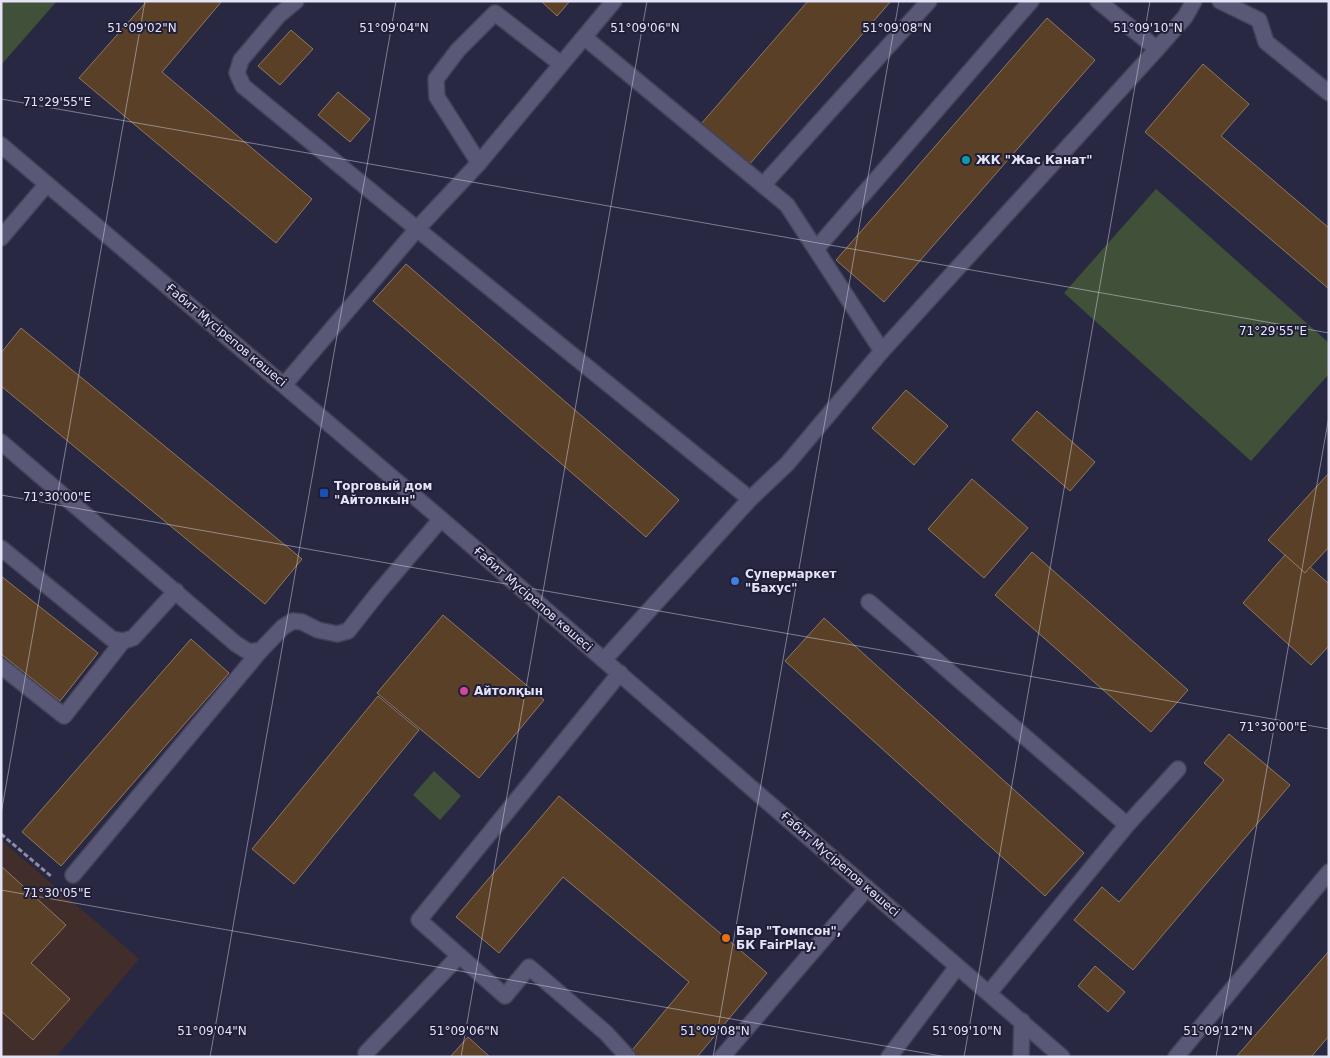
<svg xmlns="http://www.w3.org/2000/svg" width="1330" height="1058" font-family="'DejaVu Sans',sans-serif">
  <rect width="100%" height="100%" fill="#292842"/>
  <path fill="#412d2a" d="M1 840 139 959 56 1057H1Z"/>
  <g fill="#415038">
    <path d="M1 1H57L1 65Z"/>
    <path d="M1156 189 1329 343V374L1251 461 1064 293Z"/>
    <path d="M434 771 461 796 440 820 413 795Z"/>
  </g>
  <g fill="#594026" stroke="#91785f">
    <path d="M147 1H222L162 72 312 199 276 243 79 78Z"/>
    <path d="M541 1H570L557 16Z"/>
    <path d="M808 1H891L748 166 701 124Z"/>
    <path d="M1047 18 1095 60 884 302 836 260Z"/>
    <path d="M291 30 313 49 280 85 258 66Z"/>
    <path d="M1203 64 1249 104 1221 136 1329 228V289L1145 132Z"/>
    <path d="M338 92 370 119 350 142 318 115Z"/>
    <path d="M406 264 679 500 646 537 373 301Z"/>
    <path d="M21 328 302 559 265 604 1 386V353Z"/>
    <path d="M906 390 948 426 914 465 872 428Z"/>
    <path d="M1037 411 1095 462 1070 491 1012 440Z"/>
    <path d="M1329 473V547L1305 573 1268 540Z"/>
    <path d="M972 479 1028 528 984 578 928 529Z"/>
    <path d="M1032 552 1188 690 1151 732 995 595Z"/>
    <path d="M1285 555 1305 573 1310 567 1329 584V646L1311 665 1243 603Z"/>
    <path d="M1 576 98 653 60 701 1 654Z"/>
    <path d="M443 615 544 700 479 778 377 693Z"/>
    <path d="M824 618 1084 853 1045 896 785 661Z"/>
    <path d="M191 639 229 673 61 866 22 832Z"/>
    <path d="M378 696 419 730 294 884 252 849Z"/>
    <path d="M1229 734 1290 785 1133 970 1074 920 1102 887 1119 902 1224 780 1204 763Z"/>
    <path d="M559 796 767 973 697 1057H630L628 1055 689 982 563 877 499 953 456 917Z"/>
    <path d="M1 866 66 925 31 963 70 999 33 1040 1 1011Z"/>
    <path d="M1329 951V1036L1311 1057H1236Z"/>
    <path d="M1095 966 1125 992 1108 1012 1078 986Z"/>
    <path d="M468 1037 490 1057H450Z"/>
  </g>
  <g fill="none" stroke-linecap="round" stroke-linejoin="round">
    <defs>
      <g id="minor">
        <path d="M614 1 479 163 417 229 750 499"/>
        <path d="M1098 1 1157 49"/>
        <path d="M1220 1 1259 20 1266 42 1329 93"/>
        <path d="M584 37 787 205 882 351"/>
        <path d="M1 145 441 519 1062 1057"/>
        <path d="M479 163 437 97 436 79 458 50 495 13 561 64"/>
        <path d="M763 185 929 1"/>
        <path d="M1 238 47 184"/>
        <path d="M816 249 1031 1"/>
        <path d="M284 385 417 229 243 86 237 73 241 60 279 15 296 1"/>
        <path d="M1 442 236 644 249 652 261 650 283 627 293 621 302 622 318 630 337 634 348 631 378 593 441 519"/>
        <path d="M1 548 112 639 123 641 133 638 176 591"/>
        <path d="M869 602 1127 825 989 993"/>
        <path d="M604 660 750 499 787 464 882 351 1157 49 1185 17 1194 1"/>
        <path d="M1 666 64 716 123 641"/>
        <path d="M620 673 419 920 505 996 529 967 606 1033 628 1057"/>
        <path d="M1127 825 1178 769"/>
        <path d="M73 875 261 650"/>
        <path d="M366 1053 459 956"/>
        <path d="M722 1057 867 888"/>
        <path d="M889 1057 957 967"/>
        <path d="M1021 1057 1022 1021"/>
        <path d="M1176 1057 1329 872"/>
      </g>
    </defs>
    <use href="#minor" stroke="#444359" stroke-width="18"/>
    <path stroke="#8d8ca2" stroke-width="3" stroke-dasharray="5 2.5" stroke-linecap="butt" d="M1 834 52 877"/>
    <use href="#minor" stroke="#595876" stroke-width="15"/>
  </g>
  <path fill="none" stroke="#e4e4f6" stroke-width="1" stroke-opacity="0.45" d="M1 99 1329 333M1 495 1329 729M1 814 145 1M1 890 947 1057M210 1057 396 1M461 1057 647 1M713 1057 899 1M964 1057 1150 1M1216 1057 1329 416"/>
  <circle fill="#0f9aa8" stroke="#201e38" stroke-width="2" cx="966" cy="160" r="5"/>
  <rect fill="#1a4fb4" stroke="#201e38" stroke-width="2" x="319" y="488" width="10" height="10" rx="2.5"/>
  <circle fill="#3f7fe0" stroke="#201e38" stroke-width="2" cx="735" cy="581" r="5"/>
  <circle fill="#d1479c" stroke="#201e38" stroke-width="2" cx="464" cy="691" r="5"/>
  <circle fill="#e8710a" stroke="#201e38" stroke-width="2" cx="726" cy="938" r="5"/>
  <g text-anchor="middle" stroke-width="4" stroke-linejoin="round" paint-order="stroke">
    <g font-size="12" font-weight="bold" fill="#e4e4f6" stroke="#201e38" text-anchor="start">
      <text x="976" y="164">ЖК "Жас Канат"</text>
      <text x="334" y="490">Торговый дом<tspan x="334" dy="14">"Айтолкын"</tspan></text>
      <text x="745" y="578">Супермаркет<tspan x="745" dy="14">"Бахус"</tspan></text>
      <text x="474" y="695">Айтолқын</text>
      <text x="736" y="935">Бар "Томпсон",<tspan x="736" dy="14">БК FairPlay.</tspan></text>
    </g>
    <g font-size="12" fill="#e4e4f6" stroke="#201e38">
      <text transform="translate(226 335) rotate(40)" y="4">Ғабит Мүсірепов көшесі</text>
      <text transform="translate(533 599) rotate(41)" y="4">Ғабит Мүсірепов көшесі</text>
      <text transform="translate(840 864) rotate(41)" y="4">Ғабит Мүсірепов көшесі</text>
    </g>
  </g>
  <g font-size="12" text-anchor="middle" fill="#e4e4f6" stroke="#201e38" stroke-width="4" stroke-linejoin="round" paint-order="stroke">
    <text x="142" y="32">51°09'02"N</text>
    <text x="394" y="32">51°09'04"N</text>
    <text x="645" y="32">51°09'06"N</text>
    <text x="897" y="32">51°09'08"N</text>
    <text x="1148" y="32">51°09'10"N</text>
    <text x="57" y="106">71°29'55"E</text>
    <text x="1273" y="335">71°29'55"E</text>
    <text x="57" y="501">71°30'00"E</text>
    <text x="1273" y="731">71°30'00"E</text>
    <text x="57" y="897">71°30'05"E</text>
    <text x="212" y="1035">51°09'04"N</text>
    <text x="464" y="1035">51°09'06"N</text>
    <text x="715" y="1035">51°09'08"N</text>
    <text x="967" y="1035">51°09'10"N</text>
    <text x="1218" y="1035">51°09'12"N</text>
  </g>
  <rect width="1330" height="1058" fill="none" stroke="#e4e4f6" stroke-width="5"/>
</svg>
